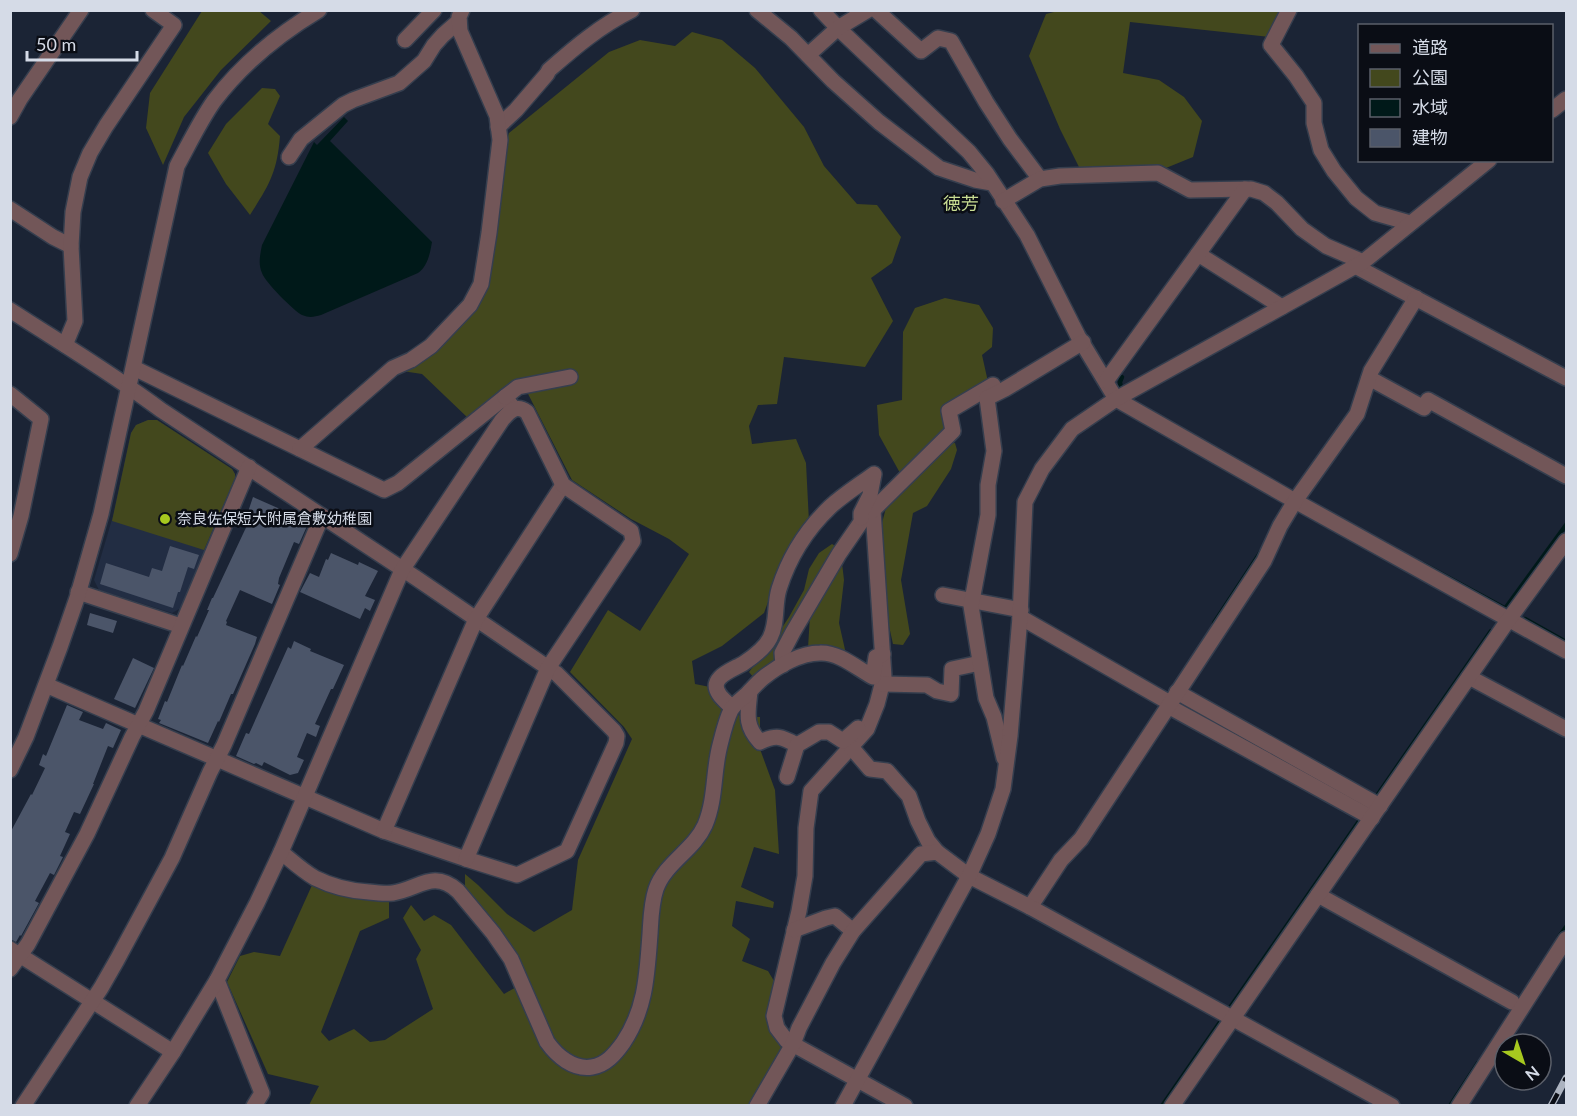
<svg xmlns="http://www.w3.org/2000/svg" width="1577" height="1116" font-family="Lato,'Noto Sans JP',sans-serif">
  <rect width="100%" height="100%" fill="#1b2435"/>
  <path fill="#222d43" d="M148 420H157L232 469 235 474V478L181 608 172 613 99 590 94 580 113 516 131 433 136 425Z"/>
  <g fill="#43481d">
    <path d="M202 11H259L271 21 221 70 184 117 163 165 146 128 150 93Z"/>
    <path d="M1058 11H1284L1270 37 1130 22 1123 73 1159 80 1184 97 1202 121 1193 157 1161 170 1079 167 1060 129 1029 56 1046 14Z"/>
    <path d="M692 32 722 40 755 68 804 127 824 166 857 204 877 205 901 237 892 263 871 278 893 321 865 367 784 357 777 404 758 405 749 426 752 444 796 439 806 463 809 522 780 569 764 613 722 646 692 661 695 684 710 687 728 709 742 717H760V749L775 790 779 854 754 847 741 887 774 902 773 908 736 901 732 926 750 939 742 961 768 971 774 981 767 1017 783 1051 750 1105H309L319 1086 268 1074 227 982 240 956 254 952 280 956 313 883 389 897V918L360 931 321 1032 329 1041 354 1029 370 1042 385 1040 433 1009 416 959 421 950 403 918 411 905 424 921 434 915 451 925 504 994 525 982 465 888V874L478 885 507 914 534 932 572 910 578 860 632 739 624 727 570 672 608 610 640 631 689 554 669 539 631 519 572 480 526 390 468 418 422 374 402 371 476 307 502 155 509 133 609 52 640 40 675 46Z"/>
    <path d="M262 88 275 89 280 96 268 124 280 136C277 173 269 185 250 215L226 184 208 153 226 124Z"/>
    <path d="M945 298 979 305 993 328 992 347 982 355 988 382 943 406 946 431 900 473 879 435 877 405 902 400 903 332 915 308Z"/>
    <path d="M148 420H157L232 469 235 474V478L204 550 112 521 131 433 136 425Z"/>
    <path d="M955 443 957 450 951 469 927 506 913 513 901 580 910 634 903 645 893 644 889 626 882 523 887 504 947 444Z"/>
    <path d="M832 544 837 547 776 661 754 678 749 672 772 643 789 617 804 590 809 569 819 553Z"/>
    <path d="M842 563 844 580 839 623 846 654 808 648 810 615Z"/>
  </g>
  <path fill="#001919" d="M344 117 348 121 330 141 432 242C430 253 428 266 418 273L321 315C314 317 309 318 302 315 294 311 265 282 262 273 258 264 260 255 262 245L314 142 317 145Z"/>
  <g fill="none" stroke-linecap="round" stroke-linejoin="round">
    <g stroke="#001919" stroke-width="4.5">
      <path d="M1121 390 1120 382 1122 377"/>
      <path d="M1423 564 1508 610"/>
      <path d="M1504 610 1566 525"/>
      <path d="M1525 619 1566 642"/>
      <path d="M1214 623 1262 550"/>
      <path d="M1174 700 1316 779"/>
      <path d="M1374 800 1491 631"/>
      <path d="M1559 937 1566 927"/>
      <path d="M1162 1106 1362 817"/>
      <path d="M1450 1106 1478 1063"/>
    </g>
  </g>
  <g fill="#4b5569">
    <path d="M253 497 305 520 303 524 307 526 299 544 294 542 279 578 278 584 280 585 272 604 240 590 226 621 227 622 226 625 257 637 255 644 233 694H231L219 722 218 721 208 743 159 723 161 720 158 719 165 701 167 702 182 665 183 666 196 636 197 637 209 610H207L212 598H213L250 519 248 518 249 516 247 515Z"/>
    <path d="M170 546 199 555 194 569 188 567 180 592H178L173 608 100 584 106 563 149 577 152 568 162 571Z"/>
    <path d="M331 553 358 565 359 562 378 571 365 596 375 600 370 611 365 608 360 619 300 592 310 573 319 577 326 559 328 560Z"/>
    <path d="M90 613 117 621 113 633 87 625Z"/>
    <path d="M294 641 311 649 310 651 344 665 333 689H331L315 724 320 726 316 737 307 733 297 757 304 760 298 773 290 775 264 762 262 766 256 763 254 764 236 756 246 733 249 734 288 647 291 649Z"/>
    <path d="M133 658 154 668 135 708 114 699Z"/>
    <path d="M67 705 83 712 79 720 103 729 106 723 121 730 113 748 108 746 93 784H94L80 814 74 812 65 832 70 834 60 856 63 857 54 875 50 873 35 901 39 903 21 936 20 935 16 942 10 939V833L31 794 32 795 45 768 39 765 43 754 46 756Z"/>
  </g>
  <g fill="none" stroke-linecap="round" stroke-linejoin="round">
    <defs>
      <g id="minor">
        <path d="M757 10 791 38 833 81 879 122 939 168 975 180 992 183"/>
        <path d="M821 10 838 28 969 152 987 174 1027 235 1078 336 1116 399 1295 501 1566 651"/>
        <path d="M876 10 921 51 938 38 951 41 986 102 1010 139 1040 179"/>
        <path d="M1289 10 1271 45 1296 76 1314 103V123L1321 150 1334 171 1356 198 1375 213 1410 223"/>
        <path d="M405 40 434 10"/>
        <path d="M808 55 838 28 868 10"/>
        <path d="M1552 110 1566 99"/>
        <path d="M10 117 20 99 81 10"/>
        <path d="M498 127 516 110 547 74 549 70C575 47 600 26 632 10"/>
        <path d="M289 157 301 139 343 105 353 100 399 83 424 61 434 45 443 35 459 21"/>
        <path d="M1003 201 1040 179 1060 176 1158 173 1190 190 1251 189 1264 193 1277 203 1302 229 1326 246 1363 262"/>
        <path d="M10 209 53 237 71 246"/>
        <path d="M1198 254 1282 307"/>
        <path d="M1355 266 1566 378"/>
        <path d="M10 310C61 343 113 374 161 410L416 578 557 674 614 731 617 736 616 743 567 851 517 875 466 859 384 831 46 685"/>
        <path d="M65 345 75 321 71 246 73 212 80 177 90 153 106 126 174 25 153 10"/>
        <path d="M134 368 384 490 398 483 505 397 514 409"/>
        <path d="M1369 378 1424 408 1428 400 1566 476"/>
        <path d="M1106 381 1245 189"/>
        <path d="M10 394 41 419 21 516 10 554"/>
        <path d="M505 397 518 387 570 377"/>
        <path d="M300 449 393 368 411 360 431 346 470 305 481 284 489 233 500 140 497 116 460 31 459 17 462 10"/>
        <path d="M873 510 884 677 877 704 867 729 811 791 806 828 805 876 799 911 774 1016 777 1028 787 1041 905 1106"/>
        <path d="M78 592 181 626"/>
        <path d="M943 595 1021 610"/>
        <path d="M1020 617 1170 703"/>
        <path d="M783 665 782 653 793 632 839 554 861 522 953 431 949 411 993 385"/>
        <path d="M1469 677 1566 729"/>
        <path d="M883 684 927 685 937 691 951 694 952 669 980 663"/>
        <path d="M750 691C748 713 744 725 760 742 777 734 782 737 797 745"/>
        <path d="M1177 692 1380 806"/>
        <path d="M1168 706 1372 818"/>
        <path d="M732 708C728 703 722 699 719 694 708 677 733 670 744 663 753 657 765 648 770 638 778 622 774 605 779 589 789 557 806 530 830 507 843 495 859 485 874 474L870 495 861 513V518"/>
        <path d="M851 747 870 769 887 771 909 796 918 821 928 841 937 852"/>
        <path d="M1004 758 994 717 986 698 971 606 988 515V485L994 451 987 398 1005 389 1083 342"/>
        <path d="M10 770 26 737 60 647 77 598 101 514 177 166C189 144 200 121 214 101 242 64 279 34 319 10"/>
        <path d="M787 777 797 745 819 732H829L843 741 858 728"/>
        <path d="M384 831 476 619 563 485"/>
        <path d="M281 852C292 861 303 871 315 878 331 886 351 891 369 892 377 893 386 894 393 893 419 889 433 869 458 891L493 933 511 959 547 1042C557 1056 573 1070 592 1067 606 1065 615 1054 623 1043 646 1009 647 974 650 934 651 919 651 904 656 889 665 863 694 850 705 825 716 799 713 771 720 745 723 733 726 720 731 710 734 704 742 699 747 694 752 689 757 683 763 678 778 666 800 653 820 653 839 652 858 669 873 677L876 657 883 654"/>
        <path d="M1318 895 1512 1002"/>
        <path d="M1030 907 1061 860 1081 839 1264 561 1280 526 1295 501 1357 414 1371 371 1416 298"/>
        <path d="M794 930 826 918 835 916 853 931"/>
        <path d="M10 949 173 1052"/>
        <path d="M10 969 28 944 87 834 132 737 146 711 249 467"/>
        <path d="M217 980 262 1093 254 1106"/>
        <path d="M23 1106 101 988 117 960 172 858 210 772 224 745 322 516"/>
        <path d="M137 1106 173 1052 217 980 257 903 281 852 402 570 502 420C510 411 516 404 527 412L563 485 631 531 633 541 548 668 466 859"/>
        <path d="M757 1106 793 1044 799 1028 833 963 853 931 921 854 937 852 969 876 1030 907 1392 1106"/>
        <path d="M843 1106 969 876 988 834 1003 789 1010 736 1020 617 1025 502 1042 469 1072 429 1116 399 1363 262 1489 160"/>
        <path d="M1172 1106 1509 619 1566 541"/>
        <path d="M1459 1106 1566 939"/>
      </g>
    </defs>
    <use href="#minor" stroke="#353e4e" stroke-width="18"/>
    <use href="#minor" stroke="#725658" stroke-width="15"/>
    <defs>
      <path id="rail" d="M1551 1106 1566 1078"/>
    </defs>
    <use href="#rail" stroke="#acb3c0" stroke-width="7"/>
    <use href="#rail" stroke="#0a0d15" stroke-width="4.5" stroke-dasharray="14" stroke-linecap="butt"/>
  </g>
  <circle fill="#a7c81f" stroke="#0a0d15" stroke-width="2" cx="165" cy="519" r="6"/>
  <g text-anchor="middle" stroke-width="5" stroke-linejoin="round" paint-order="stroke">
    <g font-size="15" fill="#d5dbe7" stroke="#0a0d15" text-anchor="start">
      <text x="177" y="524">奈良佐保短大附属倉敷幼稚園</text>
    </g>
    <g font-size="18" fill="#cadf94" stroke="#0a0d15">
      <text x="961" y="210">徳芳</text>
    </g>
  </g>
  <rect width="1577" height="1116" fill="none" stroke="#d5dbe7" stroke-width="24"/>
  <rect x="1358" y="24" width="195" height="138" fill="#0a0d15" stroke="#5b5f69" stroke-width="1.5"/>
  <rect x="1370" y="44" width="30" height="9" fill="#725658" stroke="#5b5f69" stroke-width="1.5"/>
  <text x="1412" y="54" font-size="18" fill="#d5dbe7">道路</text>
  <rect x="1370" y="69" width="30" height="18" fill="#43481d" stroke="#5b5f69" stroke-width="1.5"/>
  <text x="1412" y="84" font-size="18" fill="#d5dbe7">公園</text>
  <rect x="1370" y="99" width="30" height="18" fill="#001919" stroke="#5b5f69" stroke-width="1.5"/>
  <text x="1412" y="114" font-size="18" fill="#d5dbe7">水域</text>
  <rect x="1370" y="129" width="30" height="18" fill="#4b5569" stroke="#5b5f69" stroke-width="1.5"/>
  <text x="1412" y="144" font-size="18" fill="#d5dbe7">建物</text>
  <g transform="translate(1523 1062) rotate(141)"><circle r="28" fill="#0a0d15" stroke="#5b5f69" stroke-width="1.5"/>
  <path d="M0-4.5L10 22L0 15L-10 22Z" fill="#a7c81f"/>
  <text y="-9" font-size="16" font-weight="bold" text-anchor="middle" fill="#d5dbe7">N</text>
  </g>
  <path d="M27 51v9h110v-9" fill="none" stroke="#d5dbe7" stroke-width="3"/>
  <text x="36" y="51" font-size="18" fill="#d5dbe7" stroke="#0a0d15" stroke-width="4.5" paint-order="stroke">50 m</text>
</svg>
